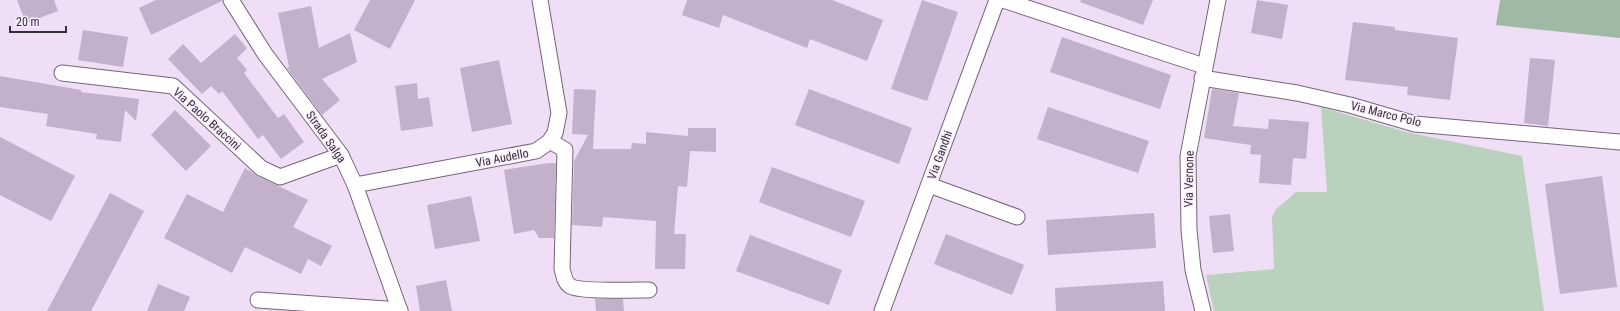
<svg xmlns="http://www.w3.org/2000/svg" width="1620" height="311" font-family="'Roboto Condensed',sans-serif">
  <rect width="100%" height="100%" fill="#efdef5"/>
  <path fill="#b9d1bd" d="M1321 107 1406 132 1522 156 1544 311H1214L1206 275 1274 269 1272 217 1276 209 1296 192H1327Z"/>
  <path fill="#9fb9a4" d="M1500 0H1620V38L1496 25Z"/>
  <g fill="#c3b0ca">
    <path d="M17 0H54L58 11 26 23Z"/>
    <path d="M156 0H222V1L151 35 139 8Z"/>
    <path d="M370 0H415L390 49 354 30Z"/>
    <path d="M687 0H832L883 20 867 61 810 39 807 48 723 15 719 28 682 15Z"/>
    <path d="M922 0 958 12 927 101 891 89Z"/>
    <path d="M1081 0H1153L1143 25 1080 2Z"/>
    <path d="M1257 0 1288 5 1282 39 1251 33Z"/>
    <path d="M311 6 319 48 350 33 357 62 322 79 340 100 322 115 287 68 289 67 278 13Z"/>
    <path d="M1353 22 1395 27V30L1458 38 1450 100 1407 95 1408 87 1345 80Z"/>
    <path d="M83 30 128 37 123 67 78 60Z"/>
    <path d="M235 34 247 48 237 58 247 70 244 73 278 118 284 114 304 142 281 159 263 135 258 139 222 91 219 94 211 86 202 94 168 59 183 44 201 63Z"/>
    <path d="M1062 37 1171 75 1160 109 1050 72Z"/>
    <path d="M1530 58 1555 60 1548 126 1524 123Z"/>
    <path d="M499 60 512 124 472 132 460 68Z"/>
    <path d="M0 76 81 90V92L139 99 136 121 125 110 121 142 96 139 97 134 46 126 48 114 0 107Z"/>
    <path d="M417 83 418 99 429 97 433 126 401 131 395 86Z"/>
    <path d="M574 89 596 90 593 149H631L632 143 646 144V132L688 136V128H716V152L690 151 687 187 678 186 674 234H686L685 269H655L656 221 603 217 602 227 572 225 574 161 588 135 572 134Z"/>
    <path d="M809 89 912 128 899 164 795 125Z"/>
    <path d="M1212 89 1239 93 1233 126 1268 129 1269 119 1309 122 1306 159 1293 158 1291 185 1259 183 1261 155 1250 154 1251 145 1204 138Z"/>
    <path d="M1048 107 1149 141 1138 173 1037 139Z"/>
    <path d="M175 110 211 146 186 171 151 135Z"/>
    <path d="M0 137 75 176 51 221 0 195Z"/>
    <path d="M548 163H556L554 238H539L534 230 514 234 504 170Z"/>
    <path d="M772 167 865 201 851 237 759 202Z"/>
    <path d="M245 168 257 176 308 200 293 227 332 246 321 266 308 259 301 274 245 247 232 273 164 238 187 194 223 212Z"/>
    <path d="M1602 176 1617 287 1560 294 1545 184Z"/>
    <path d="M110 193 144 211 91 311H47Z"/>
    <path d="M471 196 480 241 435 249 427 205Z"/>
    <path d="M1154 213 1156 248 1048 255 1046 220Z"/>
    <path d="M1230 214 1234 251 1213 253 1209 216Z"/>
    <path d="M946 234 1024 265 1012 295 934 264Z"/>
    <path d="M750 235 842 270 829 305 736 271Z"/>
    <path d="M446 280 452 311H420L416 286Z"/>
    <path d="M1163 281 1165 311H1056L1055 288Z"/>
    <path d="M158 284 190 297 184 311H147Z"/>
    <path d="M595 299H623L624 311H596Z"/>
  </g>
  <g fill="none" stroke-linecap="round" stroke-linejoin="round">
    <defs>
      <g id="street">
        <path d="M231 0 265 54 341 155 355 185 400 311"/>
        <path d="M1003 0 1204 66"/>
        <path d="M62 73 173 86 261 168 280 177 341 155"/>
        <path d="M1202 78 1297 93 1350 105 1415 124 1620 142"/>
        <path d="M550 141 565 150 562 269C564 275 564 282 570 286 579 292 635 290 649 290"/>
        <path d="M355 185 536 151 549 142 555 133 559 113 540 0"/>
        <path d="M929 185 1017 217"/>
        <path d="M258 300 400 310"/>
        <path d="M882 311 997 0"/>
        <path d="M1203 311 1193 270 1189 230 1188 156 1218 0"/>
      </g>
    </defs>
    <use href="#street" stroke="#746579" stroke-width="17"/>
    <use href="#street" stroke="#fff" stroke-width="15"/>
  </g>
  <g text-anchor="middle" stroke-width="3" stroke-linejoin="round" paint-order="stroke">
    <g font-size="12" fill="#362f38" stroke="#faedff">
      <text transform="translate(1386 114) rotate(14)" y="4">Via Marco Polo</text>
      <text transform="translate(207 119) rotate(42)" y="4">Via Paolo Braccini</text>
      <text transform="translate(326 137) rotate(55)" y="4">Strada Salga</text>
      <text transform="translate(940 155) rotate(-70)" y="4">Via Gandhi</text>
      <text transform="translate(502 158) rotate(-11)" y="4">Via Audello</text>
      <text transform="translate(1189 179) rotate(-89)" y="4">Via Vernone</text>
    </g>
  </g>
  <path d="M10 26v6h56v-6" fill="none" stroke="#362f38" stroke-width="2"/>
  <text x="16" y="26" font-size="12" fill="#362f38" stroke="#faedff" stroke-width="3" paint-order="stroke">20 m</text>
</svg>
